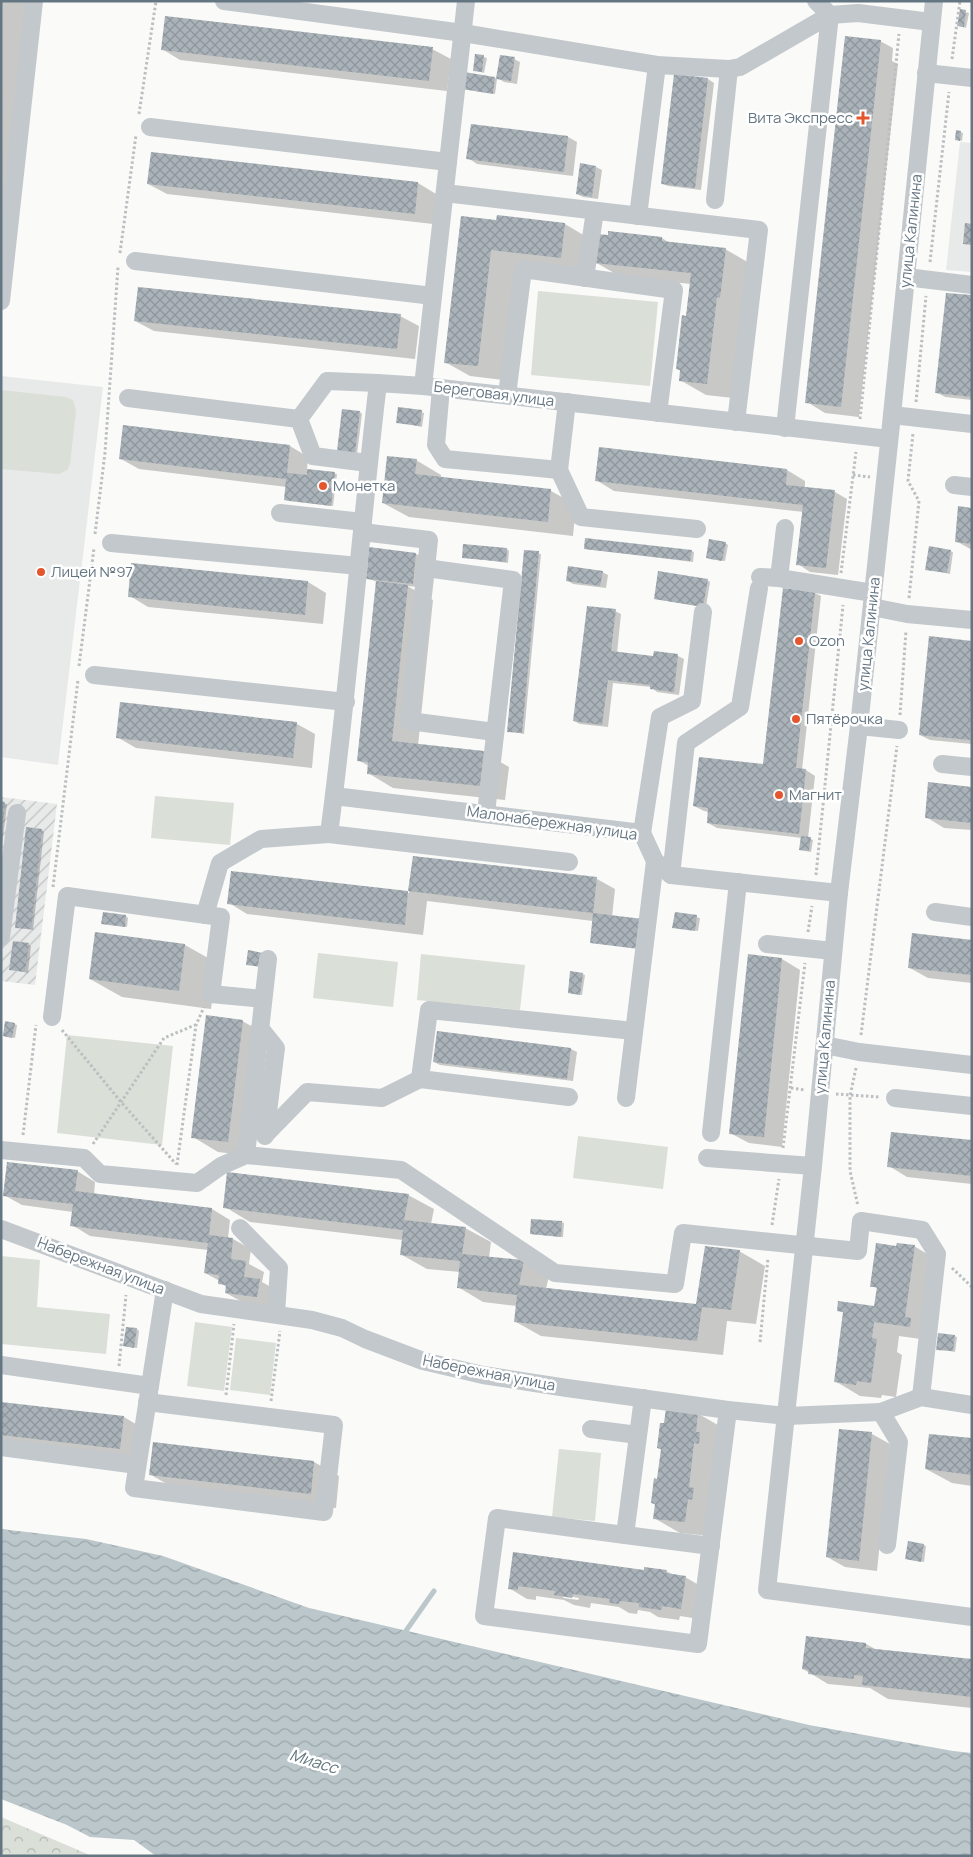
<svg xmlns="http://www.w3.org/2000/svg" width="973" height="1857" font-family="Manrope,sans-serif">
  <defs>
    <pattern id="industrial-furrows" width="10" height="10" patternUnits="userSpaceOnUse" patternTransform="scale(1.25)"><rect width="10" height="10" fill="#e8e9e9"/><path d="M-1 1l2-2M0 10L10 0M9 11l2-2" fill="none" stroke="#c0c1c2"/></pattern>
    <pattern id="forest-crowns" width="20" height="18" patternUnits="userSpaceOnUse" patternTransform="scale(1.25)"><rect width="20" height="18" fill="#dadfd7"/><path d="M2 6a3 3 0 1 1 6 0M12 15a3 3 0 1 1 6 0" fill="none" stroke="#b4b9b4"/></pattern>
    <pattern id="water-waves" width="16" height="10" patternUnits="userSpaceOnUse" patternTransform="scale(1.25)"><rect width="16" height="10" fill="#bbc7cb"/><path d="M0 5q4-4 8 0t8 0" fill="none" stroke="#9ca6aa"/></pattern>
    <pattern id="building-cross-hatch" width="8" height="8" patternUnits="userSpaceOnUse" patternTransform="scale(1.25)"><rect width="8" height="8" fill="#aab3b9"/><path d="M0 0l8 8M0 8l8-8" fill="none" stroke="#8e969c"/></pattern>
  </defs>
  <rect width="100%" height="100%" fill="#fafaf8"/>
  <g fill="#e8e9e9">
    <path d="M960 142 972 143V272L946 270Z"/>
    <path d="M1 376 103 387 58 765 1 757Z"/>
  </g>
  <path fill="url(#industrial-furrows)" d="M1 797 57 804 35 985 1 981Z"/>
  <g fill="#dadfd7">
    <path d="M538 291 658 302 650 386 531 375Z"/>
    <path d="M1 390 65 397 73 400 76 410 70 464 67 470 59 474 1 469Z"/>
    <path d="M155 796 234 803 230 845 151 838Z"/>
    <path d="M318 953 398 962 393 1007 313 998Z"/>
    <path d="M421 954 525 965 520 1010 417 1000Z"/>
    <path d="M67 1035 173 1046 162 1145 57 1133Z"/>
    <path d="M578 1136 668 1147 663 1189 573 1178Z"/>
    <path d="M1 1256 40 1260 37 1307 110 1314 106 1354 1 1344Z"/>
    <path d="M195 1322 232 1327 224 1391 187 1386Z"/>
    <path d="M236 1338 276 1343 270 1395 230 1390Z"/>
    <path d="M559 1449 601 1453 595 1521 552 1517Z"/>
  </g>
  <path fill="url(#forest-crowns)" d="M1 1817 92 1856H1Z"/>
  <path fill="url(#water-waves)" d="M1 1529 86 1539 163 1556 309 1608 809 1725 953 1751 972 1753V1856H156L134 1840 90 1837 67 1825 1 1799Z"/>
  <g fill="#0003" fill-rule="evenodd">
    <path d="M1 1H28L1 241Z"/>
    <path d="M961 11 969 13 966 28 959 26Z"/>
    <path d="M880 41 893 48 892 61 898 64 859 417 825 413 807 402Z"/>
    <path d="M162 49H432L451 59 447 91 180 60Z"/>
    <path d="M476 55 487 58 484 73 477 71Z"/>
    <path d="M514 59 520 62 517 84 504 82 498 78Z"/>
    <path d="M495 78 497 79 495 94 463 89Z"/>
    <path d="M708 79 714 83 701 190 668 186 662 183Z"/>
    <path d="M957 131 963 133 962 141 959 140Z"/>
    <path d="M568 137 577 142 573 176 477 164 468 158Z"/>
    <path d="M596 167 602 170 598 199 583 197 577 194Z"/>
    <path d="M418 183 436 194 433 224 167 194 148 184Z"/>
    <path d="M497 221 565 224 590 239 586 272 517 264 503 380 470 376 445 362Z"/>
    <path d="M662 238 671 244 725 249 751 264 733 398 706 395 680 380 681 371 677 369 687 317 691 284 621 277 595 262Z"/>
    <path d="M972 297V400L945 397 936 392Z"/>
    <path d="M400 316 419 326 415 359 154 331 135 321Z"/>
    <path d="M360 412 362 414 357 454 341 452Z"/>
    <path d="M421 412 424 413 422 427 397 422Z"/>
    <path d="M124 426 290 446 308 457 307 470 337 474 333 506 288 501 285 500 287 487 139 469 121 459Z"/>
    <path d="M600 448 787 470 805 481V488L835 492 847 499 838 575 810 572 798 564 804 512 614 491 596 480Z"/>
    <path d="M416 460 441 475V478L551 491 576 505 573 536 409 517 383 503Z"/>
    <path d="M972 509V550L956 541Z"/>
    <path d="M725 543 728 545 725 561 709 559Z"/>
    <path d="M371 549 416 554 422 557 418 587 407 586 433 600 418 746 483 752 509 767 505 800 393 788 368 773 369 766 358 760 377 582 367 578Z"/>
    <path d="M507 549 509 551 508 563 463 557Z"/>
    <path d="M585 549 691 551 694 552 693 562Z"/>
    <path d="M525 551 541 554 524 734 508 731Z"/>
    <path d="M950 551 953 552 950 574 927 569Z"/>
    <path d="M602 572 608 575 606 588 573 584 567 580Z"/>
    <path d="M707 580 710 582 706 607 655 599Z"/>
    <path d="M308 582 326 593 323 624 148 607 130 596Z"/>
    <path d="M784 590 815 593 821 596 802 770H806L815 776 808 838 813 840 811 852 800 850 802 838 717 828 708 823 709 812 704 811 694 806 769 766Z"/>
    <path d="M615 611 621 614 617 653 654 658 678 656 684 659 679 695 657 692 651 687 613 683 608 727 580 724 574 721Z"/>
    <path d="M972 642V744L930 740 920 735Z"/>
    <path d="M121 704 297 724 315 734 312 768 136 748 117 737Z"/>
    <path d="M972 788V830L944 828 926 817Z"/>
    <path d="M1 803 7 804 1 854Z"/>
    <path d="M42 830 44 832 33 930 19 928 16 927Z"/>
    <path d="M414 857 597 879 615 889 612 917 642 949 591 942 593 921 427 901 423 935 247 914 229 903 232 872 409 893Z"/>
    <path d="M676 913 700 918 698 931 674 927Z"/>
    <path d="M126 916 128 918 127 927 103 923Z"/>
    <path d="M96 933 185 945 217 963 211 1009 122 997 90 979Z"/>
    <path d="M972 941V983L928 978 910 968Z"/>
    <path d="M29 945 31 946 28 973 10 969Z"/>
    <path d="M782 959 800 970 782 1147 749 1143 730 1133Z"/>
    <path d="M582 974 585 975 582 995 569 993Z"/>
    <path d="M242 1021 268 1035 253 1156 218 1152 193 1137Z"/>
    <path d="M14 1024 17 1025 15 1038 4 1036Z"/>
    <path d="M571 1049 577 1052 573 1081 440 1065 434 1062Z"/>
    <path d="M972 1141V1184L907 1177 889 1166Z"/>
    <path d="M77 1171 95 1182 94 1195 212 1209 230 1220 228 1238 233 1239 251 1249 249 1264 264 1272 262 1282 278 1291 276 1307 244 1303 226 1293 227 1287 220 1283V1281L205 1273 208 1250 90 1236 72 1225 73 1212 22 1205 4 1195Z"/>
    <path d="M408 1195 434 1209 431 1224 465 1228 491 1242 489 1258 524 1261 549 1276 546 1289 697 1306 739 1251 765 1266 756 1324 727 1321 723 1355 541 1336 516 1322 517 1306 483 1302 458 1287 460 1272 427 1269 402 1255 403 1240 250 1222 225 1207Z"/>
    <path d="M561 1222 564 1223 563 1237 531 1234Z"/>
    <path d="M914 1246 939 1261 935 1341 899 1336 897 1352 902 1355 896 1397 882 1395 881 1398 860 1396 835 1381 844 1313 838 1310 875 1307 878 1289 872 1286 898 1247Z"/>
    <path d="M137 1329 139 1331 137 1348 125 1346Z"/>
    <path d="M954 1336 957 1337 955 1352 938 1349Z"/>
    <path d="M1 1403 124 1417 149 1432 145 1462 1 1446Z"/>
    <path d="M697 1413 723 1428 710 1536 680 1533 654 1518 656 1505 652 1503 658 1480 662 1450 658 1448Z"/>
    <path d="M841 1430 872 1434 890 1444 877 1571 845 1567 827 1557Z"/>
    <path d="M972 1440V1486L952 1483 926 1469Z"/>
    <path d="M154 1444 314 1462 339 1476 336 1508 176 1489 151 1475Z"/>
    <path d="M923 1545 926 1546 924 1562 907 1559Z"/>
    <path d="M514 1553 645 1572 666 1571 674 1575 685 1577 704 1588 699 1619 680 1616 679 1620 658 1617 650 1612 638 1610 637 1614 629 1613 619 1607 591 1603 590 1608 574 1605 564 1600 536 1596V1600L527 1599 509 1588ZM561 1595 579 1598 578 1600 564 1598Z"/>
    <path d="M807 1637 866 1644 877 1650 972 1661V1708L888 1699 870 1688 828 1684 803 1669Z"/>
  </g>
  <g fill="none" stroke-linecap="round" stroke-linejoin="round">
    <path stroke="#bbc7cb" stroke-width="5" d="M403 1635 434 1591"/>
  </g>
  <g fill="url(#building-cross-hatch)">
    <path d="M960 9 966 10 964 27 957 26Z"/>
    <path d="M165 16 433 47 429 81 161 50Z"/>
    <path d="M845 36 881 40 841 407 805 403Z"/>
    <path d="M475 54 484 55 482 72 473 71Z"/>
    <path d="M500 55 515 57 511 81 496 79Z"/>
    <path d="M464 72 495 77 493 94 462 89Z"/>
    <path d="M674 74 708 78 695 188 661 184Z"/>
    <path d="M471 124 568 136 564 172 466 159Z"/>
    <path d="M956 130 961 131 960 141 955 140Z"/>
    <path d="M151 152 418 182 415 214 147 184Z"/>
    <path d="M580 163 596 166 592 197 576 194Z"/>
    <path d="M497 215 565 223 561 258 491 250 478 366 444 363 461 216 496 220Z"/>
    <path d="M965 223 972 224V245L963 244Z"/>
    <path d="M608 231 662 237V241L726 248 720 298 717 297 707 384 679 381 680 370 676 369 682 315 686 316 691 273 594 263 597 234 608 235Z"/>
    <path d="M138 287 401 314 397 349 134 321Z"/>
    <path d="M946 293 972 295V397L935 393Z"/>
    <path d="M398 407 422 410 420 426 396 423Z"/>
    <path d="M342 409 360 411 355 453 337 451Z"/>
    <path d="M123 425 290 445 287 473 307 475V469L335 472 331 506 284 500 286 479 119 459Z"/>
    <path d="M599 447 787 469 786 485 835 490 826 568 796 565 803 505 595 481Z"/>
    <path d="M387 456 417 459 415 474 551 489 548 522 382 503Z"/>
    <path d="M958 506 972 508V544L955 542Z"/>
    <path d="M585 538 692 550 690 561 584 549Z"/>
    <path d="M709 539 726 542 722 561 706 558Z"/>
    <path d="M463 544 507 548 506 562 462 558Z"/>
    <path d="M929 546 951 550 947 573 925 570Z"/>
    <path d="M369 547 416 553 413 584 366 579Z"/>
    <path d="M524 550 539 551 522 733 507 732Z"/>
    <path d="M131 563 308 581 305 615 128 597Z"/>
    <path d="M568 566 603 571 600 586 566 581Z"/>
    <path d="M658 571 708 579 703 607 654 599Z"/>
    <path d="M376 581 408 585 392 741 484 751 480 786 367 774 368 762 357 761Z"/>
    <path d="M783 588 815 592 796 768 806 769 799 834 707 823 708 808 693 806 699 757 763 764Z"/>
    <path d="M587 606 616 609 611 651 653 656 654 651 678 654 674 692 650 689V685L608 680 602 725 573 721Z"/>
    <path d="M929 636 972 641 970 740 919 735Z"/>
    <path d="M120 702 297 722 293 758 116 738Z"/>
    <path d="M928 782 972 787V823L925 818Z"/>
    <path d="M1 801 5 802 3 821H1Z"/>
    <path d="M26 827 42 829 31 929 15 928Z"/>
    <path d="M801 836 811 837 809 851 799 850Z"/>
    <path d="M413 856 597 877 593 913 408 891Z"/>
    <path d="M231 871 408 891 405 925 227 904Z"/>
    <path d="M103 912 126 915 125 927 101 924Z"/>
    <path d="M675 912 697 915 695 931 672 928Z"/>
    <path d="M593 913 643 919 639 949 590 943Z"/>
    <path d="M95 932 185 944 179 991 89 979Z"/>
    <path d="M912 933 972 940V975L908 968Z"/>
    <path d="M13 941 29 943 25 972 9 970Z"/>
    <path d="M248 950 263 953 261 967 246 965Z"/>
    <path d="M748 954 782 958 764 1137 729 1134Z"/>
    <path d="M570 971 583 973 580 995 568 993Z"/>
    <path d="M206 1015 243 1020 228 1142 191 1138Z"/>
    <path d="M5 1021 15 1023 12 1038 3 1036Z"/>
    <path d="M437 1031 571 1048 567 1079 433 1062Z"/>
    <path d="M891 1132 972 1140V1176L887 1167Z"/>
    <path d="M7 1162 78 1170 75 1191 212 1208 209 1235 233 1238 231 1259 246 1261 244 1277 260 1279 257 1297 225 1293 226 1285 218 1284 219 1275 204 1273 208 1243 70 1226 73 1204 3 1196Z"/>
    <path d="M227 1172 409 1194 404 1220 466 1227 462 1254 524 1260 519 1285 696 1304 705 1246 740 1250 731 1310 702 1307 697 1341 514 1322 517 1295 457 1288 460 1261 400 1255 403 1230 223 1208Z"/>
    <path d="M531 1219 562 1221 561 1237 530 1234Z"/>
    <path d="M876 1243 896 1246 897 1243 915 1245 905 1317 911 1318 910 1327 874 1322 872 1338 877 1339 871 1383 857 1381 856 1385 834 1382 843 1312 837 1311 838 1301 874 1306 877 1287H870Z"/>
    <path d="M126 1327 137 1328 134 1348 123 1346Z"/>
    <path d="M938 1333 955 1335 953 1351 936 1350Z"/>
    <path d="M1 1402 124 1416 120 1449 1 1435Z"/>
    <path d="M666 1408 698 1412 696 1432H700L699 1444 694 1443 689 1487 694 1488 692 1500 688 1499 685 1522 653 1519 655 1504 651 1503 654 1478 657 1479 661 1449 657 1448 660 1423H664Z"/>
    <path d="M839 1429 872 1432 859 1561 826 1557Z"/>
    <path d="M929 1434 972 1438V1475L925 1469Z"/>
    <path d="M153 1442 314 1461 311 1494 149 1475Z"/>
    <path d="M908 1541 924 1544 921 1562 905 1559Z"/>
    <path d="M513 1552 644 1570V1567L667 1570 666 1573 686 1576 681 1609 662 1606 661 1610 639 1607V1603L620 1601 619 1604 609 1603 610 1599 573 1594 572 1598 554 1595 555 1591 518 1586V1590L508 1589Z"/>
    <path d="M806 1636 866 1643V1648L972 1659V1697L862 1685 863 1676 854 1675V1679L808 1674 809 1670 802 1669Z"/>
  </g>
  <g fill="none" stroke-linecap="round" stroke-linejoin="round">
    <g stroke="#bbbfc2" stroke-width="3" stroke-dasharray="2.5 2.5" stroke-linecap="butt">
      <path d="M952 59 960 1"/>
      <path d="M139 114 156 1"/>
      <path d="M120 253 136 135"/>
      <path d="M930 262 949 92"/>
      <path d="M916 402 926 296"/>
      <path d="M860 419 899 34"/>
      <path d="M853 475 870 477"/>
      <path d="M95 534 105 453 118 267"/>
      <path d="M841 573 856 452"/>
      <path d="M909 598 919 501 908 481 913 433"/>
      <path d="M79 666 94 548"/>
      <path d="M900 715 906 631"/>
      <path d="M816 875 843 605"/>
      <path d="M53 887 78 680"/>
      <path d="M808 932 812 906"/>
      <path d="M62 1030 121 1102 176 1164"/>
      <path d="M861 1035 897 746"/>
      <path d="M856 1068 850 1096V1171L858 1206"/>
      <path d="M791 1088 805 1090"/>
      <path d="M836 1094 879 1097"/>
      <path d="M23 1135 36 1025"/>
      <path d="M93 1144 164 1038 195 1025"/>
      <path d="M783 1148 805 963"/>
      <path d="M177 1165 196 1025 204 1007"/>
      <path d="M772 1225 779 1179"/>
      <path d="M952 1268 972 1287"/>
      <path d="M760 1342 768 1258"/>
      <path d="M119 1366 126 1295"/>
      <path d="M226 1395 234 1324"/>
      <path d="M271 1401 280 1331"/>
    </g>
    <g stroke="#c3c8cc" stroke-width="18">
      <path d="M224 1 463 33 657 65 729 69 740 67 830 15"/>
      <path d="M816 1 830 15 858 13 931 22"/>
      <path d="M934 1 892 415 859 726 839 893 813 1166 767 1590 972 1617"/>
      <path d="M926 73 972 78"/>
      <path d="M150 127 448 162"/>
      <path d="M445 193 759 230 736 422"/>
      <path d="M715 200 729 69"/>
      <path d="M638 216 657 65"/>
      <path d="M135 261 433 296"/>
      <path d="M906 277 972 285"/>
      <path d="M585 278 595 211"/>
      <path d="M1 301 34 1"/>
      <path d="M423 386 466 1"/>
      <path d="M441 388 436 445 445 459 559 470 567 402"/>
      <path d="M507 395 523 269 674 290 658 413"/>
      <path d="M128 398 299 419 313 456 368 463"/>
      <path d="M892 415 972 424"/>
      <path d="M299 419 327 381 378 383"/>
      <path d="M785 428 830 15"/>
      <path d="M559 470 581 517 697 529"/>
      <path d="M954 485 972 487"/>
      <path d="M280 513 363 522"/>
      <path d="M362 532 429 540 426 568 513 580 486 813"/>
      <path d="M111 543 359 566"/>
      <path d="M426 568 409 721 495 732"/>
      <path d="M760 577 779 578 873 593"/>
      <path d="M779 578 785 528"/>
      <path d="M872 607 907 614 972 620"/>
      <path d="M94 675 346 702"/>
      <path d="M859 726 899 730"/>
      <path d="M942 764 972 767"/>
      <path d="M334 796 642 833 655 861 671 875 839 893"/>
      <path d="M642 833 660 717 692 701 703 612"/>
      <path d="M329 834 569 862"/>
      <path d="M671 875 686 743 740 707 759 588"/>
      <path d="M935 912 972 917"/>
      <path d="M205 915 220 863 261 839 329 834C349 684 360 533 378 383L423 386 889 439"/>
      <path d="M1 937 17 813"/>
      <path d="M767 944 833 951"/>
      <path d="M52 1017 67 896 221 917 211 994 263 999"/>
      <path d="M260 1028 276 1048 265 1136"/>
      <path d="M825 1045 859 1052 972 1065"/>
      <path d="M569 1097 420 1079 429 1010 634 1031"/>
      <path d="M626 1098 655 861"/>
      <path d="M895 1098 972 1106"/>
      <path d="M711 1133 738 882"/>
      <path d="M266 1134 307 1092 382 1098 420 1079"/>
      <path d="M1 1150 84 1158 100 1174 197 1183 221 1166 246 1155 401 1170 555 1273 675 1284 683 1233 858 1251 861 1221 922 1230 937 1254 921 1397"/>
      <path d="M246 1155 268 959"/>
      <path d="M707 1158 813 1166"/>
      <path d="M240 1228 279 1268 276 1314"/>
      <path d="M1 1229 201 1304 312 1320 342 1328 365 1339 423 1361 483 1375 567 1388 728 1410 787 1416 881 1412 921 1397 972 1405"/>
      <path d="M1 1365 150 1386"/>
      <path d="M643 1398 625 1535 711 1546"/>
      <path d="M147 1402 334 1425 324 1512 134 1488 165 1290"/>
      <path d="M881 1412 899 1442 887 1545"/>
      <path d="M591 1429 638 1435"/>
      <path d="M1 1447 137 1465"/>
      <path d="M625 1535 497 1518 484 1616 698 1644 728 1410"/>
    </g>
  </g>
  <g fill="#e4572e" stroke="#fff" stroke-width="2">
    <path d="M860.5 110.5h5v5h5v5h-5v5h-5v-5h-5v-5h5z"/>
    <circle cx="323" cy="486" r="5"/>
    <circle cx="41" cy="572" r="5"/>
    <circle cx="799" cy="641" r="5"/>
    <circle cx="796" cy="719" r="5"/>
    <circle cx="779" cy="795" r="5"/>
  </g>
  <g text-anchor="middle" stroke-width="5" stroke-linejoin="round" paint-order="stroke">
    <g font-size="15" fill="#657683" stroke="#fff" text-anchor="start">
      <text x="853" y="123" text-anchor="end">Вита Экспресс</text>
      <text x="333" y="491">Монетка</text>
      <text x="51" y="577">Лицей №97</text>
      <text x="809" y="646">Ozon</text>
      <text x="806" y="724">Пятёрочка</text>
      <text x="789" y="800">Магнит</text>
    </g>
    <g font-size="15" fill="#657683" stroke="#fff">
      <text transform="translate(911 231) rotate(-84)" y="5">улица Калинина</text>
      <text transform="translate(494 394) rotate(7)" y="5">Береговая улица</text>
      <text transform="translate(869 634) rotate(-84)" y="5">улица Калинина</text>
      <text transform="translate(552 823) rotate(8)" y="5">Малонабережная улица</text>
      <text transform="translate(825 1037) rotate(-85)" y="5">улица Калинина</text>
      <text transform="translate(101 1266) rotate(21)" y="5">Набережная улица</text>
      <text transform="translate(489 1373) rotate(11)" y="5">Набережная улица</text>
    </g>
    <g font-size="16" font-style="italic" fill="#60757c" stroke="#fff">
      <text transform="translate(314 1761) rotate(17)" y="6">Миасс</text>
    </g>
  </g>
  <rect width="973" height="1857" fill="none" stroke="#657683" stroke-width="5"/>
</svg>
